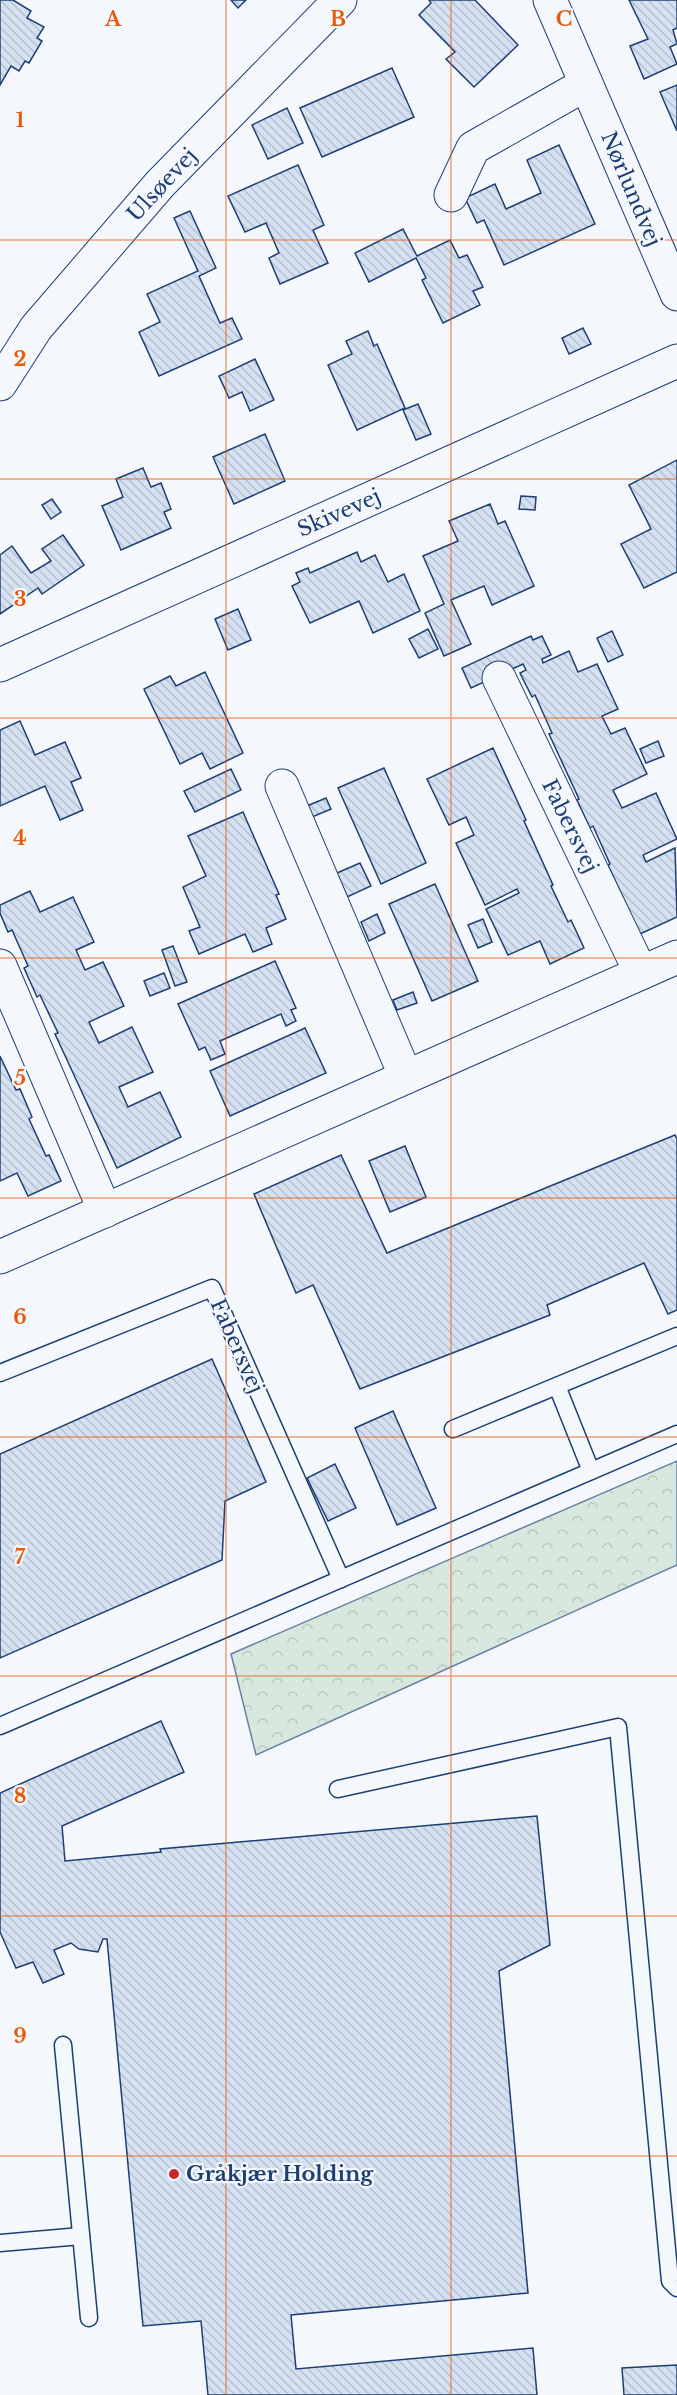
<svg xmlns="http://www.w3.org/2000/svg" width="677" height="2395" font-family="'Libre Baskerville',serif">
  <defs>
    <pattern id="forest-crowns" width="20" height="18" patternUnits="userSpaceOnUse" patternTransform="scale(1.5)"><rect width="20" height="18" fill="#d7e8df"/><path d="M2 6a3 3 0 1 1 6 0M12 15a3 3 0 1 1 6 0" fill="none" stroke="#b8c8c3"/></pattern>
    <pattern id="building-back-hatch" width="6" height="6" patternUnits="userSpaceOnUse" patternTransform="scale(1.5)"><rect width="6" height="6" fill="#d5e0f0"/><path d="M-1 5l2 2M0 0l6 6M5-1l2 2" fill="none" stroke="#b6c1d1"/></pattern>
  </defs>
  <rect width="100%" height="100%" fill="#f4f7fb"/>
  <path fill="url(#forest-crowns)" stroke="#687fa3" stroke-width="1.5" d="M677 1461V1565L256 1755 231 1654Z"/>
  <g fill="url(#building-back-hatch)" stroke="#1d3f73" stroke-width="1.5">
    <path d="M0 0H13L31 11 27 18 44 27 37 38 42 41 29 63 25 61 19 71 11 66 0 85Z"/>
    <path d="M231 0H246L238 8Z"/>
    <path d="M429 0H475L518 45 474 87 446 59 455 52 419 15 431 3Z"/>
    <path d="M629 0H677V28L673 30 677 44 670 47 677 64 644 79 630 46 648 39Z"/>
    <path d="M392 68 414 117 322 157 300 108Z"/>
    <path d="M677 85V131L660 92Z"/>
    <path d="M287 108 303 143 268 159 252 125Z"/>
    <path d="M559 145 595 224 504 265 484 220 477 223 465 198 495 184 506 209 541 193 527 160Z"/>
    <path d="M298 165 324 225 313 230 328 263 280 284 269 258 279 253 266 223 245 232 228 196Z"/>
    <path d="M190 211 216 268 199 276 220 323 232 318 242 339 159 376 139 332 160 322 147 294 198 271 174 218Z"/>
    <path d="M403 229 417 256 450 240 459 258 467 255 483 287 473 291 480 305 443 323 422 280 426 278 416 258 369 282 355 253Z"/>
    <path d="M583 328 591 344 569 354 562 338Z"/>
    <path d="M368 331 374 346 377 344 405 408 357 430 328 365 352 354 346 341Z"/>
    <path d="M255 359 274 400 250 411 242 392 229 398 219 376Z"/>
    <path d="M418 404 431 434 416 440 403 410Z"/>
    <path d="M265 434 285 481 234 504 213 457Z"/>
    <path d="M677 460V572L644 588 621 544 651 529 629 485Z"/>
    <path d="M143 468 151 487 161 483 171 509 164 512 171 528 121 550 102 506 123 497 116 479Z"/>
    <path d="M521 496 536 497 535 510 519 509Z"/>
    <path d="M52 499 61 512 51 519 42 505Z"/>
    <path d="M490 504 498 524 505 521 534 586 492 605 484 586 451 600 471 644 444 656 425 613 444 604 423 556 458 541 449 521Z"/>
    <path d="M63 535 84 565 42 594 38 588 0 614V555L12 546 31 573 51 561 42 549Z"/>
    <path d="M357 552 361 562 375 555 388 582 404 574 420 611 373 633 359 601 310 623 292 586 300 582 296 573 308 568 310 573Z"/>
    <path d="M238 609 251 640 228 650 215 619Z"/>
    <path d="M428 629 438 649 419 658 409 639Z"/>
    <path d="M612 631 623 655 608 662 597 638Z"/>
    <path d="M531 636 533 640 542 636 551 655 542 659 543 663 569 651 578 672 597 664 618 709 602 716 611 734 625 728 647 774 613 790 622 808 656 793 677 839 643 855 646 862 675 848 677 917 640 934 608 865 610 864 593 826 590 828 577 800 579 799 549 734 552 733 535 695 532 697 520 673 526 670 523 664 471 688 462 668Z"/>
    <path d="M205 672 243 753 210 769 202 753 180 764 144 689 170 676 176 686Z"/>
    <path d="M20 721 35 755 65 742 81 778 71 782 83 810 60 820 45 786 0 806V730Z"/>
    <path d="M658 741 664 756 646 763 640 749Z"/>
    <path d="M493 748 526 820 524 821 553 885 551 886 568 922 571 920 584 948 550 964 540 941 508 955 486 909 519 893 517 889 485 905 456 843 474 835 466 817 449 825 427 779Z"/>
    <path d="M384 768 426 863 381 884 338 788Z"/>
    <path d="M231 769 241 790 195 812 184 791Z"/>
    <path d="M326 798 331 809 312 817 307 806Z"/>
    <path d="M243 812 279 894 276 895 286 919 266 928 272 944 253 952 245 934 199 954 189 931 200 927 183 887 206 876 188 836Z"/>
    <path d="M360 863 371 886 347 897 337 873Z"/>
    <path d="M435 884 478 981 432 1001 389 904Z"/>
    <path d="M30 891 40 912 73 897 94 942 76 950 85 970 103 962 124 1006 89 1022 99 1043 132 1027 153 1072 119 1087 128 1107 160 1092 181 1137 117 1168 55 1034 58 1033 40 995 37 997 24 968 28 966 12 930 8 932 0 913V905Z"/>
    <path d="M377 914 385 933 369 941 361 922Z"/>
    <path d="M483 919 492 942 478 948 468 925Z"/>
    <path d="M173 946 187 982 175 986 162 950Z"/>
    <path d="M275 961 296 1008 291 1010 296 1021 286 1026 281 1014 220 1041 225 1054 211 1060 205 1047 199 1050 178 1004Z"/>
    <path d="M164 973 170 988 150 996 144 981Z"/>
    <path d="M413 992 417 1003 397 1010 393 1000Z"/>
    <path d="M305 1028 326 1073 230 1116 210 1071Z"/>
    <path d="M0 1056 16 1090 20 1089 32 1117 29 1119 46 1156 49 1155 61 1181 28 1196 17 1173 0 1181Z"/>
    <path d="M675 1135 677 1139V1310L668 1314 644 1263 547 1305 550 1315 360 1389 313 1285 296 1293 254 1194 341 1155 387 1253Z"/>
    <path d="M405 1146 426 1197 390 1212 369 1161Z"/>
    <path d="M212 1359 266 1482 225 1501 222 1560 0 1658V1454Z"/>
    <path d="M393 1411 436 1508 397 1525 355 1428Z"/>
    <path d="M335 1464 356 1508 328 1521 307 1478Z"/>
    <path d="M161 1721 184 1772 62 1826 65 1861 161 1852 160 1849 537 1816 550 1945 499 1971 528 2293 291 2315 296 2369 533 2348 537 2395H208L201 2321 143 2326 107 1939H103L98 1952 79 1949 71 1943 54 1950 64 1974 43 1983 33 1962 16 1968 0 1932V1793Z"/>
    <path d="M677 2365V2395H624L622 2368Z"/>
  </g>
  <g fill="none" stroke-linecap="round" stroke-linejoin="round">
    <defs>
      <g id="lane">
        <path d="M0 1373 212 1288 341 1579"/>
        <path d="M557 1386 591 1471"/>
        <path d="M453 1429 677 1336"/>
        <path d="M0 1726 677 1434"/>
        <path d="M338 1789 618 1727 670 2281 677 2288"/>
        <path d="M63 2045 89 2318"/>
        <path d="M0 2243 81 2236"/>
      </g>
      <g id="street">
        <path d="M550 0 677 294"/>
        <path d="M451 195 473 148 586 84"/>
        <path d="M0 384 36 328 160 184 340 0"/>
        <path d="M499 678 641 973"/>
        <path d="M282 786 406 1077"/>
        <path d="M0 966 105 1211"/>
        <path d="M0 1257 677 957"/>
      </g>
      <path id="secondary" d="M0 665 677 361"/>
    </defs>
    <use href="#lane" stroke="#1d3f73" stroke-width="19"/>
    <use href="#street" stroke="#1d3f73" stroke-width="35"/>
    <use href="#secondary" stroke="#1d3f73" stroke-width="35"/>
    <use href="#lane" stroke="#f4f7fb" stroke-width="16"/>
    <use href="#street" stroke="#f4f7fb" stroke-width="33"/>
    <use href="#secondary" stroke="#f4f7fb" stroke-width="33"/>
  </g>
  <path fill="none" stroke="#e8590c" stroke-width="1.5" stroke-opacity="0.55" d="M226 0V2395M451 0V2395M0 240H677M0 479H677M0 718H677M0 958H677M0 1198H677M0 1437H677M0 1676H677M0 1916H677M0 2156H677"/>
  <circle fill="#c62828" stroke="#f4f7fb" stroke-width="2" cx="174" cy="2174" r="6"/>
  <g text-anchor="middle" stroke-width="4.5" stroke-linejoin="round" paint-order="stroke">
    <g font-size="21" fill="#1d3f73" stroke="#f4f7fb">
      <text transform="translate(162 185) rotate(-47)" y="7">Ulsøevej</text>
      <text transform="translate(631 189) rotate(67)" y="7">Nørlundvej</text>
      <text transform="translate(339 513) rotate(-24)" y="7">Skivevej</text>
      <text transform="translate(570 826) rotate(64)" y="7">Fabersvej</text>
      <text transform="translate(237 1346) rotate(66)" y="7">Fabersvej</text>
    </g>
    <g font-size="21" font-weight="bold" fill="#1d3f73" stroke="#f4f7fb" text-anchor="start">
      <text x="186" y="2181">Gråkjær Holding</text>
    </g>
  </g>
  <g font-size="20" text-anchor="middle" font-weight="bold" fill="#e8590c" stroke="#f4f7fb" stroke-width="4.5" stroke-linejoin="round" paint-order="stroke">
    <text x="113" y="26">A</text>
    <text x="338" y="26">B</text>
    <text x="564" y="26">C</text>
    <text x="20" y="127">1</text>
    <text x="20" y="366">2</text>
    <text x="20" y="606">3</text>
    <text x="20" y="845">4</text>
    <text x="20" y="1085">5</text>
    <text x="20" y="1324">6</text>
    <text x="20" y="1564">7</text>
    <text x="20" y="1803">8</text>
    <text x="20" y="2043">9</text>
  </g>
</svg>
